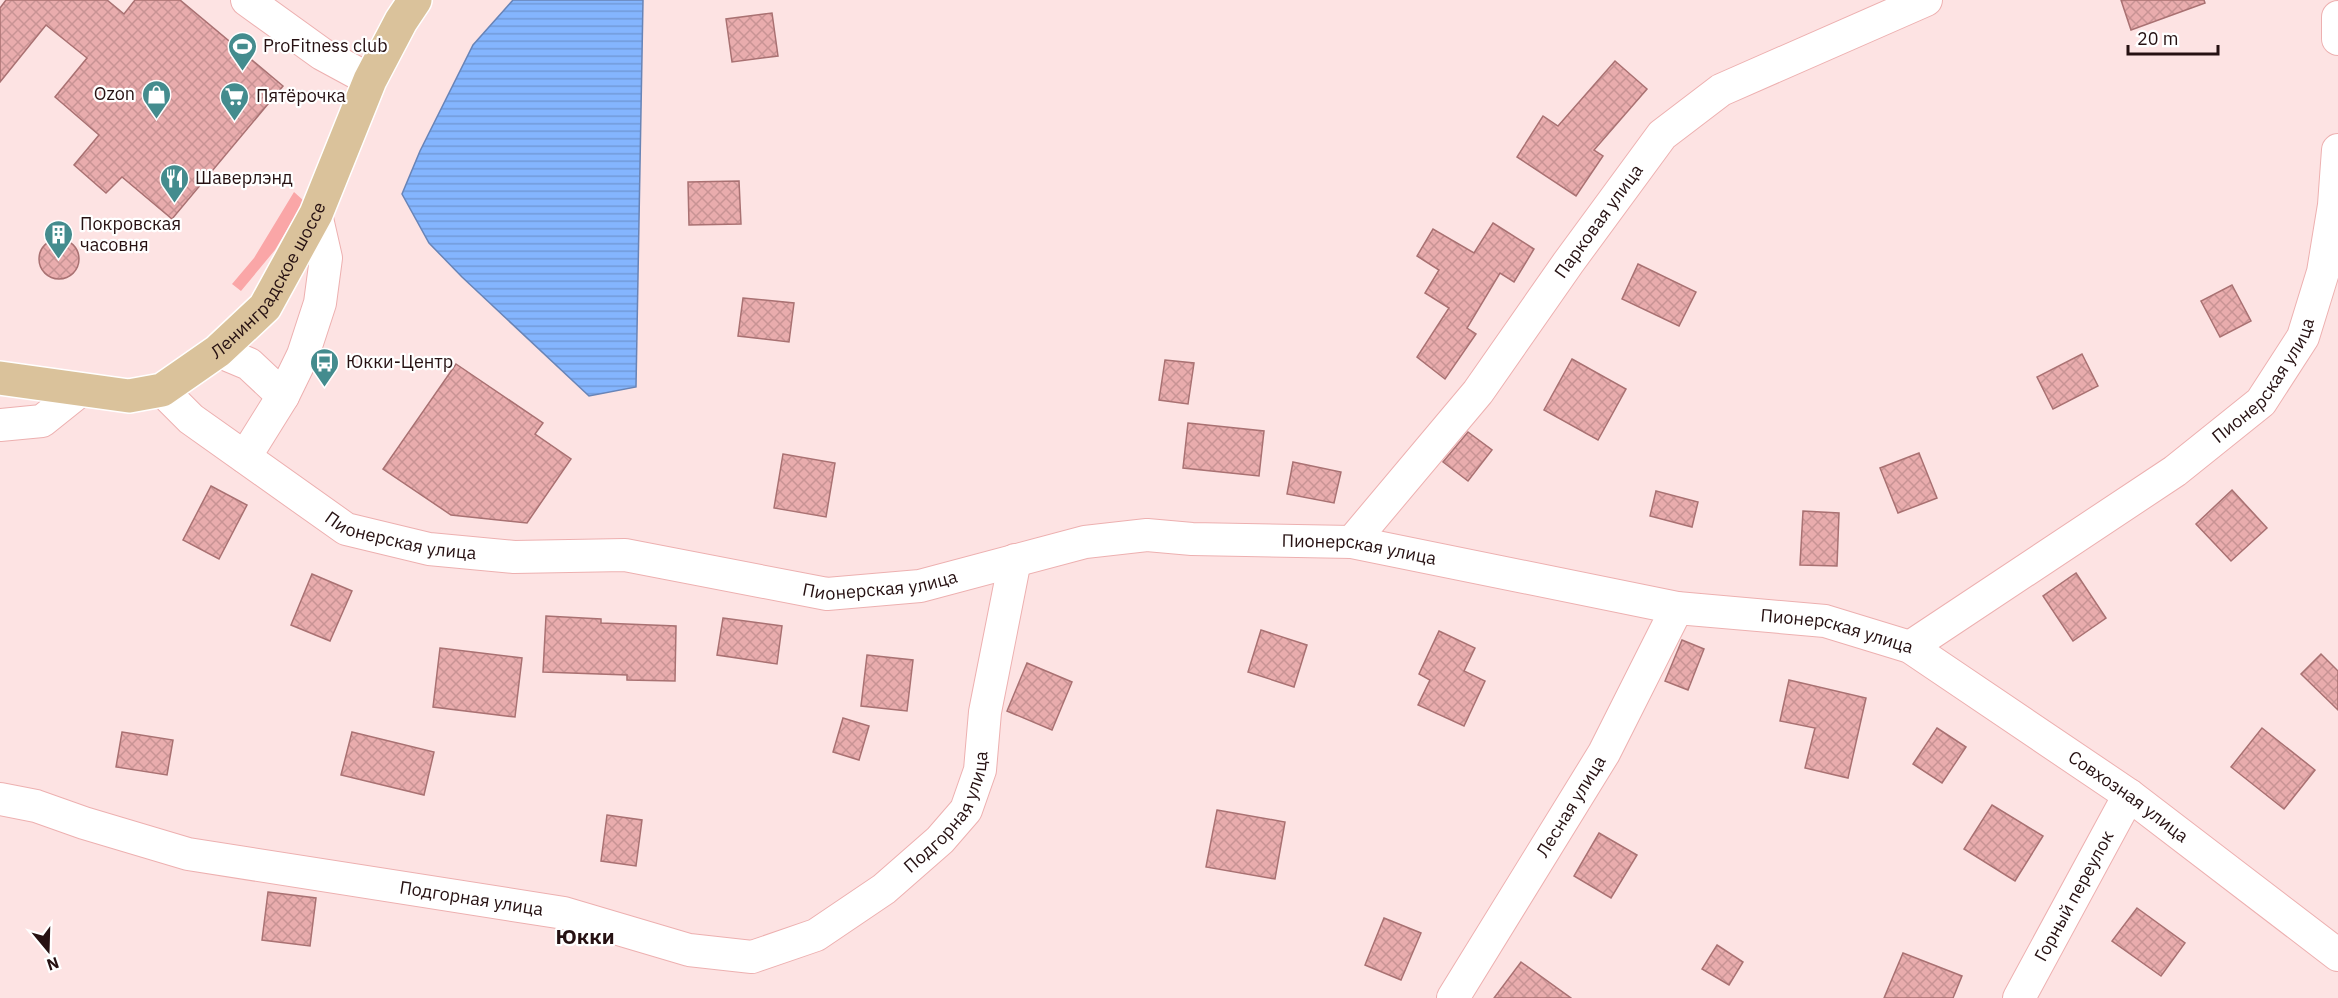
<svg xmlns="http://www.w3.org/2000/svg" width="2338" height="998" font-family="'IBM Plex Sans',sans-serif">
  <defs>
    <pattern id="water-rules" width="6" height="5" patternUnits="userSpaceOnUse" patternTransform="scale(1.5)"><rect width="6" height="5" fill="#84b5fe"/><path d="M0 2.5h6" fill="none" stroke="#729bd9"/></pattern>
    <pattern id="building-cross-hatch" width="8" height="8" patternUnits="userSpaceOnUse" patternTransform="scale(1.5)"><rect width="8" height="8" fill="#e9acad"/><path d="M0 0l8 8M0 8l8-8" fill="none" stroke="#c89394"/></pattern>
  </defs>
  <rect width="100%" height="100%" fill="#fde3e3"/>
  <path fill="#faa6a7" d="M294 192 304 201 275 250 241 291 232 284 254 258Z"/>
  <path fill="url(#water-rules)" stroke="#6884b7" stroke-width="1.5" d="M513 0H643L636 387 589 396 462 277 429 243 402 194 420 151 473 45Z"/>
  <g fill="url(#building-cross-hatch)" stroke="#a97172" stroke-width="1.5">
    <path d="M6 0H107L124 14 135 0H180L283 86 172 219 122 177 106 193 74 165 99 135 55 97 87 58 46 25 0 82V8Z"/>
    <path d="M2121 0H2204L2205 3 2131 30Z"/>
    <path d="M772 13 778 56 732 62 726 19Z"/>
    <path d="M1615 61 1647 89 1594 150 1603 156 1576 196 1517 157 1543 116 1558 126Z"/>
    <path d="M739 181 741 224 689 225 688 182Z"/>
    <path d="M1493 223 1534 249 1514 282 1500 273 1467 328 1476 334 1445 379 1417 357 1449 308 1425 293 1439 270 1417 256 1433 229 1474 253Z"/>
    <circle cx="59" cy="259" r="20"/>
    <path d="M1638 264 1696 292 1679 326 1622 299Z"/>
    <path d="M2232 285 2251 321 2220 337 2201 301Z"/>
    <path d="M743 298 794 303 789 342 738 336Z"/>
    <path d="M2082 354 2098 386 2053 409 2037 377Z"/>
    <path d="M1572 359 1626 389 1598 440 1544 410Z"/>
    <path d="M1165 360 1194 363 1188 404 1159 400Z"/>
    <path d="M456 364 543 423 535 434 571 459 527 523 451 515 383 469Z"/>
    <path d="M1188 423 1264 431 1259 476 1183 468Z"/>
    <path d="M1468 432 1492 450 1468 481 1443 462Z"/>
    <path d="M1919 453 1937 498 1898 513 1880 468Z"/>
    <path d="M783 454 835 463 826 517 774 508Z"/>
    <path d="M1293 462 1341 472 1334 503 1287 494Z"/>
    <path d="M211 486 247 505 219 559 183 540Z"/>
    <path d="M2232 490 2267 528 2231 561 2196 524Z"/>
    <path d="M1656 491 1698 502 1692 527 1650 516Z"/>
    <path d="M1803 511 1839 513 1837 566 1800 565Z"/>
    <path d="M2076 573 2106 618 2073 641 2043 596Z"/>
    <path d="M312 574 352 591 330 641 291 625Z"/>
    <path d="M546 616 601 619V623L676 626 675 681 627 680V675L543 672Z"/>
    <path d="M723 618 782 626 777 664 717 655Z"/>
    <path d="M1261 630 1307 645 1294 687 1248 672Z"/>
    <path d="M1439 631 1475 648 1464 671 1485 681 1464 726 1418 705 1430 680 1419 674Z"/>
    <path d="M1682 640 1704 649 1688 690 1665 681Z"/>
    <path d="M440 648 522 658 515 717 433 707Z"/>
    <path d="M2321 654 2338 671V710L2301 674Z"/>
    <path d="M867 655 913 660 907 711 861 706Z"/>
    <path d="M1027 663 1072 682 1052 730 1007 711Z"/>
    <path d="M1789 680 1866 698 1848 778 1805 768 1815 728 1780 721Z"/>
    <path d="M843 718 869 726 859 760 833 752Z"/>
    <path d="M1937 728 1966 747 1942 783 1913 764Z"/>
    <path d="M2262 728 2315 770 2284 809 2231 767Z"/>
    <path d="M122 732 173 740 167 775 116 767Z"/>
    <path d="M352 732 434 752 424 795 341 775Z"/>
    <path d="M1992 805 2043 836 2015 881 1964 849Z"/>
    <path d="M1217 810 1285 822 1275 879 1206 867Z"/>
    <path d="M607 815 642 820 636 866 601 861Z"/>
    <path d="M1599 833 1637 855 1611 898 1574 876Z"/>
    <path d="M268 892 316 898 310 946 262 940Z"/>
    <path d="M2137 908 2185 943 2161 976 2112 941Z"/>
    <path d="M1384 918 1421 933 1401 980 1365 965Z"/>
    <path d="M1717 945 1743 962 1729 985 1702 969Z"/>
    <path d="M1903 953 1962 976 1953 998H1884Z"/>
    <path d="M1521 962 1571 998H1494Z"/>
  </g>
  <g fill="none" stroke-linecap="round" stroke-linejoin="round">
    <defs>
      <g id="minor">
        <path d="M247 0 322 54 370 80"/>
        <path d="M2338 17V39"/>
        <path d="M218 351 249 364 283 396"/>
        <path id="s1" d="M162 390 191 419 346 529 429 549 514 557 625 555 827 594 920 586 1085 542 1147 535 1192 539 1352 542 1677 608 1825 621 1910 647 2129 795 2338 955"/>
        <path d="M0 425 42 421 82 389"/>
        <path d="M245 457 283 396 303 355 320 303 326 258 316 214"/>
        <path id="s2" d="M1352 542 1478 392 1568 263 1662 135 1721 90 1926 0"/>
        <path id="s3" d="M1910 647 2175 471 2261 402 2303 337 2323 272 2334 205 2338 150"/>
        <path id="s4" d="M0 799 36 806 84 823 188 854 564 913 689 950 752 957 816 935 884 889 940 840 966 810 980 770 985 712 1015 560"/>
        <path id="s5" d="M1453 998 1604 753 1677 608"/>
        <path id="s6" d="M2019 998 2129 795"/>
      </g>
      <g id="major">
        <path id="s7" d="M0 378 129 396 162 390 218 351 265 307 316 214 370 80 401 21 415 0"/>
      </g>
    </defs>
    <use href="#minor" stroke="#edb0b0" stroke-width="34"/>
    <use href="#major" stroke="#fff" stroke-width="36"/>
    <use href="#minor" stroke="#fff" stroke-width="32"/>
    <use href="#major" stroke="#dac29b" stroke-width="33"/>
  </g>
  <defs>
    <symbol id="stadium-pin" viewBox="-11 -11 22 30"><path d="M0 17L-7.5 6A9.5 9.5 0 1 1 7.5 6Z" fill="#448c8e" stroke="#fff"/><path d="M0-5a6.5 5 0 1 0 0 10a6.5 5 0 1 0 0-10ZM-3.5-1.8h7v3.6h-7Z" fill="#fff"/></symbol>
    <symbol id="shop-pin" viewBox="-11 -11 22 30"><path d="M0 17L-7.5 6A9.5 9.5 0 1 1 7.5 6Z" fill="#448c8e" stroke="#fff"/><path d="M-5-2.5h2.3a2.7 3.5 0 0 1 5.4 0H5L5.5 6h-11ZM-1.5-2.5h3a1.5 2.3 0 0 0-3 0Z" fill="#fff"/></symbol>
    <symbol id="supermarket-pin" viewBox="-11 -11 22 30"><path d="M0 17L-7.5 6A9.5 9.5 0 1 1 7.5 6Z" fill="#448c8e" stroke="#fff"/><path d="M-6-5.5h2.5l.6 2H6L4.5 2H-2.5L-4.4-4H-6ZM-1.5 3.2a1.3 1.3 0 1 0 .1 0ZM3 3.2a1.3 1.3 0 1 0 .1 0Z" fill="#fff"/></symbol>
    <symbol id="restaurant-pin" viewBox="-11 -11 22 30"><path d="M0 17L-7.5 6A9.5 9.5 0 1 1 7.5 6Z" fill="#448c8e" stroke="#fff"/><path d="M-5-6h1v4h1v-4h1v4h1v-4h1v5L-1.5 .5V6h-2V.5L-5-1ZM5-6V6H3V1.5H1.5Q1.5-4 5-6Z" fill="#fff"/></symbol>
    <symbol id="building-pin" viewBox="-11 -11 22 30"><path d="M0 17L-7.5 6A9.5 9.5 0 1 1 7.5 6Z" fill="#448c8e" stroke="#fff"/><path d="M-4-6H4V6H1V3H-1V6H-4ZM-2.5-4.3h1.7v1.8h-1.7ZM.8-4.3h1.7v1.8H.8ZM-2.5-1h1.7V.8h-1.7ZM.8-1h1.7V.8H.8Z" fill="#fff"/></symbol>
    <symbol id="bus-pin" viewBox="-11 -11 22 30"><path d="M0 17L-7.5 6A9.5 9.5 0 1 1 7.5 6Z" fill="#448c8e" stroke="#fff"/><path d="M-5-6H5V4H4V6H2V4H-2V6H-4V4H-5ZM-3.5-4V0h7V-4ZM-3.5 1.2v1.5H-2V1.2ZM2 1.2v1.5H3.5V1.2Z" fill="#fff"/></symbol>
  </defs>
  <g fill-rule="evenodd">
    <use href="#stadium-pin" x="226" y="30" width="33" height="45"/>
    <use href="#shop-pin" x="140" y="78" width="33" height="45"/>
    <use href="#supermarket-pin" x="218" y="80" width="33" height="45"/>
    <use href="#restaurant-pin" x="158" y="162" width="33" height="45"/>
    <use href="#building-pin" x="42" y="218" width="33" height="45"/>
    <use href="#bus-pin" x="308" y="346" width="33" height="45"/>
  </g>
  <g text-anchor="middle" stroke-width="4.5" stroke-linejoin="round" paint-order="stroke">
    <g font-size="18" fill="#261112" stroke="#fff" text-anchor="start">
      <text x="263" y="52">ProFitness club</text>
      <text x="135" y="100" text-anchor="end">Ozon</text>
      <text x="256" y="102">Пятёрочка</text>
      <text x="195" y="184">Шаверлэнд</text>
      <text x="80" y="230">Покровская<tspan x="80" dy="21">часовня</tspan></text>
      <text x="346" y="368">Юкки-Центр</text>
    </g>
    <g font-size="18" fill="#261112" stroke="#fff">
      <text dy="6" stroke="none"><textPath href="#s2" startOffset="405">Парковая улица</textPath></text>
      <text dy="6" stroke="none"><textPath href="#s7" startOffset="320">Ленинградское шоссе</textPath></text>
      <text dy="6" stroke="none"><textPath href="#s3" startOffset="447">Пионерская улица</textPath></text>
      <text dy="6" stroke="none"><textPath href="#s1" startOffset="286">Пионерская улица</textPath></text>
      <text dy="6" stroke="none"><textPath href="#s1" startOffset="1258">Пионерская улица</textPath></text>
      <text dy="6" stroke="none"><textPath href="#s1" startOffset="772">Пионерская улица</textPath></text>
      <text dy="6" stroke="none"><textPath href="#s1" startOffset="1744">Пионерская улица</textPath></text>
      <text dy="6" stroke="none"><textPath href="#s1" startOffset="2084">Совхозная улица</textPath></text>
      <text dy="6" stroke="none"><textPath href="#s5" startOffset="225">Лесная улица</textPath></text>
      <text dy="6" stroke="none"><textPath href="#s4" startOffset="1023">Подгорная улица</textPath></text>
      <text dy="6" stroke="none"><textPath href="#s6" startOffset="116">Горный переулок</textPath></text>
      <text dy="6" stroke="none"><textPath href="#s4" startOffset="483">Подгорная улица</textPath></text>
    </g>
    <g font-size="21" font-weight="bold" fill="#261112" stroke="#fff">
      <text x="585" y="944">Юкки</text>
    </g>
  </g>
  <g transform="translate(48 950) rotate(161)" stroke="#ffffff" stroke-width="4.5" paint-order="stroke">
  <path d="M0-4.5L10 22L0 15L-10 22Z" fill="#261112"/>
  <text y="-9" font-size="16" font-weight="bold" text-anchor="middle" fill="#261112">N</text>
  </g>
  <path d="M2128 45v9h90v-9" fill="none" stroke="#261112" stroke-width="3"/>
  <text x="2137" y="45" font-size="18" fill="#261112" stroke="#ffffff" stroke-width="4.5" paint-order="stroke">20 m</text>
</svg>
